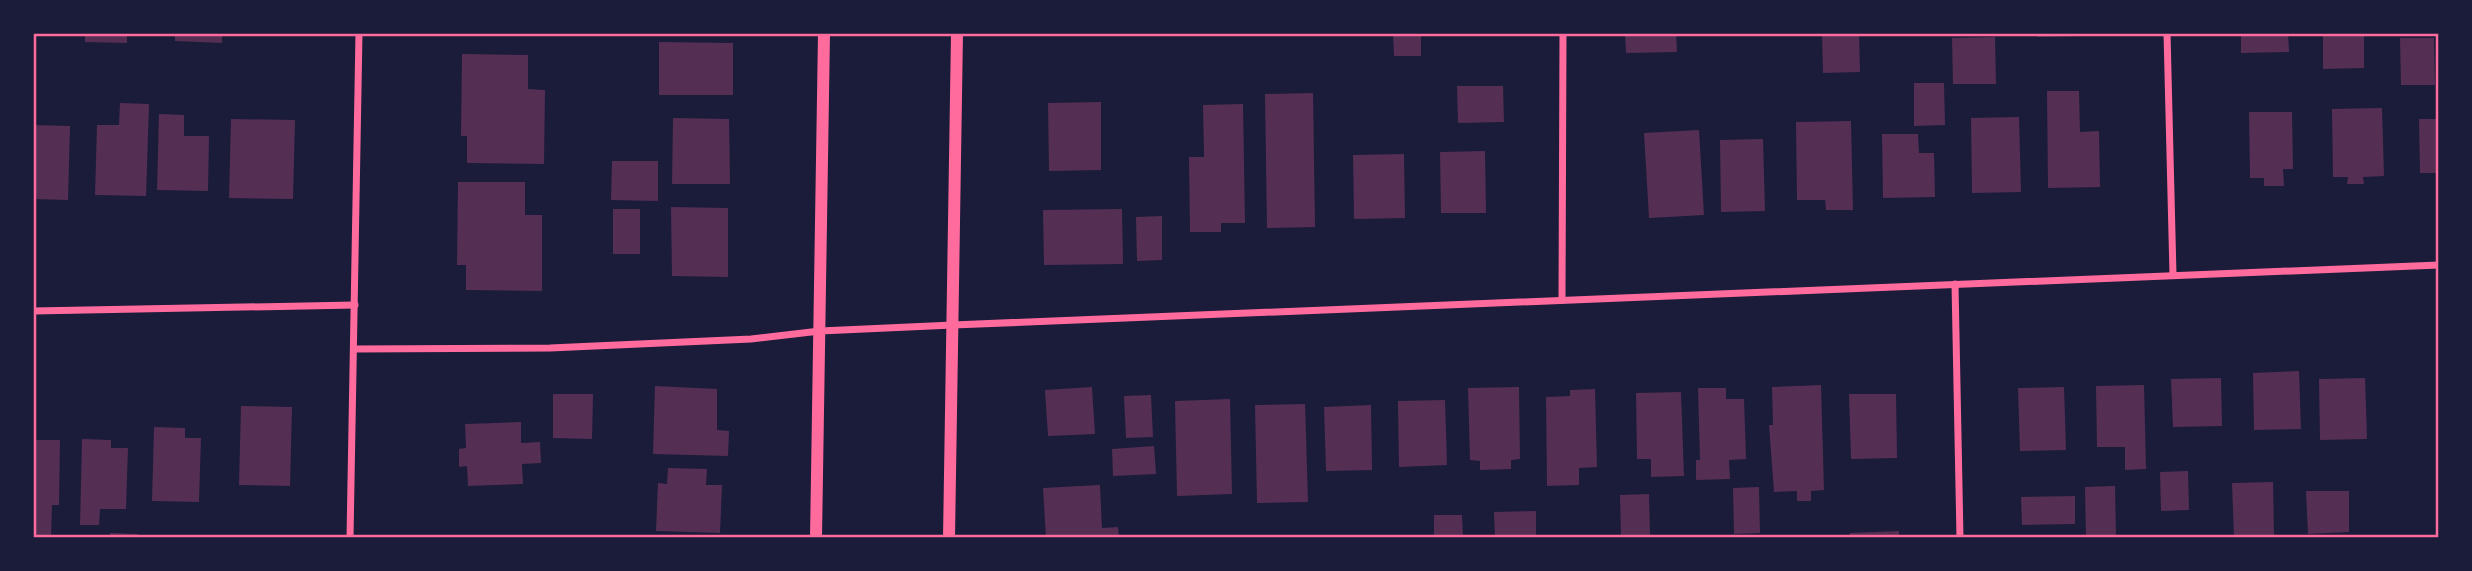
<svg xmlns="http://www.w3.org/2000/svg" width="2472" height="571" font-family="Commissioner,sans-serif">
  <rect width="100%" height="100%" fill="#1b1b3a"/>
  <g fill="#542f53">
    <path d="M85 33H127V43L85 42Z"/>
    <path d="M175 33H222V43L175 41Z"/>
    <path d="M1393 33H1421V56H1394Z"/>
    <path d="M1625 33H1676L1677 52 1626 53Z"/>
    <path d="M1822 33H1859L1860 72 1823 73Z"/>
    <path d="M2038 33H2081V36L2038 37Z"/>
    <path d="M2241 33H2288L2289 52 2241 53Z"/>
    <path d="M2323 33H2364V68L2323 69Z"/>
    <path d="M1995 37 1996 84H1953L1952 38Z"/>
    <path d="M2400 38H2434L2435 85H2401Z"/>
    <path d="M659 42 733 43V95H659Z"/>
    <path d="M462 54 528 55V89L545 90 544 164 467 163V136H461Z"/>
    <path d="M1914 83H1944L1945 125 1914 126Z"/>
    <path d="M1457 86H1503L1504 122 1458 123Z"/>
    <path d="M2047 91H2079L2080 132 2099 131 2100 187 2048 188Z"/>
    <path d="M1313 93 1315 227 1267 228 1265 94Z"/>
    <path d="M1101 102V170L1049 171 1048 103Z"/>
    <path d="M120 103 149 104 146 196 95 195 97 125H119Z"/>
    <path d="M1243 104 1245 223H1221V232H1190L1189 157H1204L1203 105Z"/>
    <path d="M2382 108 2384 176 2363 177 2364 184H2347L2348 177H2333L2332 109Z"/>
    <path d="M2249 112H2292L2293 169H2283L2284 186H2264V178H2250Z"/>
    <path d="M159 114 184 115V136H209L208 191 157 190Z"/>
    <path d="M2019 117 2021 192 1972 193 1971 118Z"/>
    <path d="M673 118 729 119 730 184H672Z"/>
    <path d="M231 119 295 120 293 199 229 198Z"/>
    <path d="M2419 119H2439V173H2420Z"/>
    <path d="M1851 121 1853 210H1826L1825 200H1797L1796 122Z"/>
    <path d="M33 125 70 126 68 200 33 199Z"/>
    <path d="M1699 130 1704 215 1649 218 1644 133Z"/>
    <path d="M1882 134H1918L1919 153H1934L1935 197 1883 198Z"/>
    <path d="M1763 139 1765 211 1721 212 1720 140Z"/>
    <path d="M1485 151 1486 213H1441L1440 152Z"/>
    <path d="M1404 154 1405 218 1354 219 1353 155Z"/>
    <path d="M612 161H658V201L611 200Z"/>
    <path d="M458 182H525V215H542V291L466 290V265H457Z"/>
    <path d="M671 207 728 208V277L672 276Z"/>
    <rect x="613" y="209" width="27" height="45"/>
    <path d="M1122 209 1123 264 1044 265 1043 210Z"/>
    <path d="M1162 216V260L1137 261 1136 217Z"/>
    <path d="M2299 371 2301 429 2254 430 2253 373Z"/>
    <path d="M2221 378 2222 426 2173 427 2171 379Z"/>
    <path d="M2365 378 2367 439 2320 440 2319 379Z"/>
    <path d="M1821 385 1824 490 1811 491V501H1797V491L1774 492 1769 425H1773L1772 387Z"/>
    <path d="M2144 385 2146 469 2125 470V447H2097L2096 386Z"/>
    <path d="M655 386 717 389V430L729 431 728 456 653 454Z"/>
    <path d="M1092 387 1095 434 1048 436 1045 390Z"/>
    <path d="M1519 387 1520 459 1511 460V469L1480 470V461L1470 460 1468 388Z"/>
    <path d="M2064 387 2066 450 2020 451 2018 388Z"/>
    <path d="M1698 388H1726V399H1744L1746 459 1729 460 1730 479 1696 480V460H1700Z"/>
    <path d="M1595 389 1597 467 1579 468V485L1547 486 1546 397 1570 396V390Z"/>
    <path d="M1681 392 1684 476 1651 477V459H1637L1636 393Z"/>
    <path d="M553 394H593L592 439 553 438Z"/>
    <path d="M1849 394H1896L1897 458 1851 459Z"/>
    <path d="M1151 395 1153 437 1126 438 1124 396Z"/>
    <path d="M1230 399 1232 494 1177 496 1175 401Z"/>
    <path d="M1445 400 1447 465 1399 467 1398 401Z"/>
    <path d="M1305 404 1308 502 1257 503 1255 405Z"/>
    <path d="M1371 405 1372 470 1326 471 1324 407Z"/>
    <path d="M241 406 292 407 290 486 239 485Z"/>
    <path d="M521 422V443L540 442 541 463 522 464 523 484 468 486 467 466 459 467V449L466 448 465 424Z"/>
    <path d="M154 427 185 428V438H201L199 502 152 501Z"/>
    <path d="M82 439 111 440V448H128L126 509H100L99 525H80Z"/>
    <path d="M33 440H60L59 505H52L51 536H33Z"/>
    <path d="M1154 446 1156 474 1113 476 1112 449Z"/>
    <path d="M668 468 707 469 706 485H722L720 533 656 531 658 483 667 484Z"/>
    <path d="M2188 471 2189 510 2161 511 2160 472Z"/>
    <path d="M2273 482 2274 538H2234L2232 483Z"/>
    <path d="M1100 485 1102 528 1118 527 1119 538H1046L1043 488Z"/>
    <path d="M2115 486 2116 538H2086L2085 487Z"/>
    <path d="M1759 487 1760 533 1734 534 1733 488Z"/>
    <path d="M2306 491H2349V532L2308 534Z"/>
    <path d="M1649 494 1650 536 1621 537 1620 495Z"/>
    <path d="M2075 496V524L2022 525 2021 497Z"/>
    <path d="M1536 511V538H1495L1494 512Z"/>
    <path d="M1434 515H1462L1463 538H1434Z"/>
    <path d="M1899 531V538H1850V533Z"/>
    <path d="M110 533 138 534V538H110Z"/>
  </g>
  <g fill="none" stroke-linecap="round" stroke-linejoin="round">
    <g stroke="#ff6b9d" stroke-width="7">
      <path d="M2167 33 2173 275"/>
      <path d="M1955 284 1960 538"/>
      <path d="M1562 299 1563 33"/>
      <path d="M33 311 355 305"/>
      <path d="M354 349 550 348 751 339 820 331 953 325 2439 265"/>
      <path d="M350 538 359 33"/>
    </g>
    <g stroke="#ff6b9d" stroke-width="12">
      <path d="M816 538 824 33"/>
      <path d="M949 538 957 33"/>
    </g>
  </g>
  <rect width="2472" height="571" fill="none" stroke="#1b1b3a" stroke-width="70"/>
  <rect x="35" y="35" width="2402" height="501" fill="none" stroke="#ff6b9d" stroke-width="2.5"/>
</svg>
